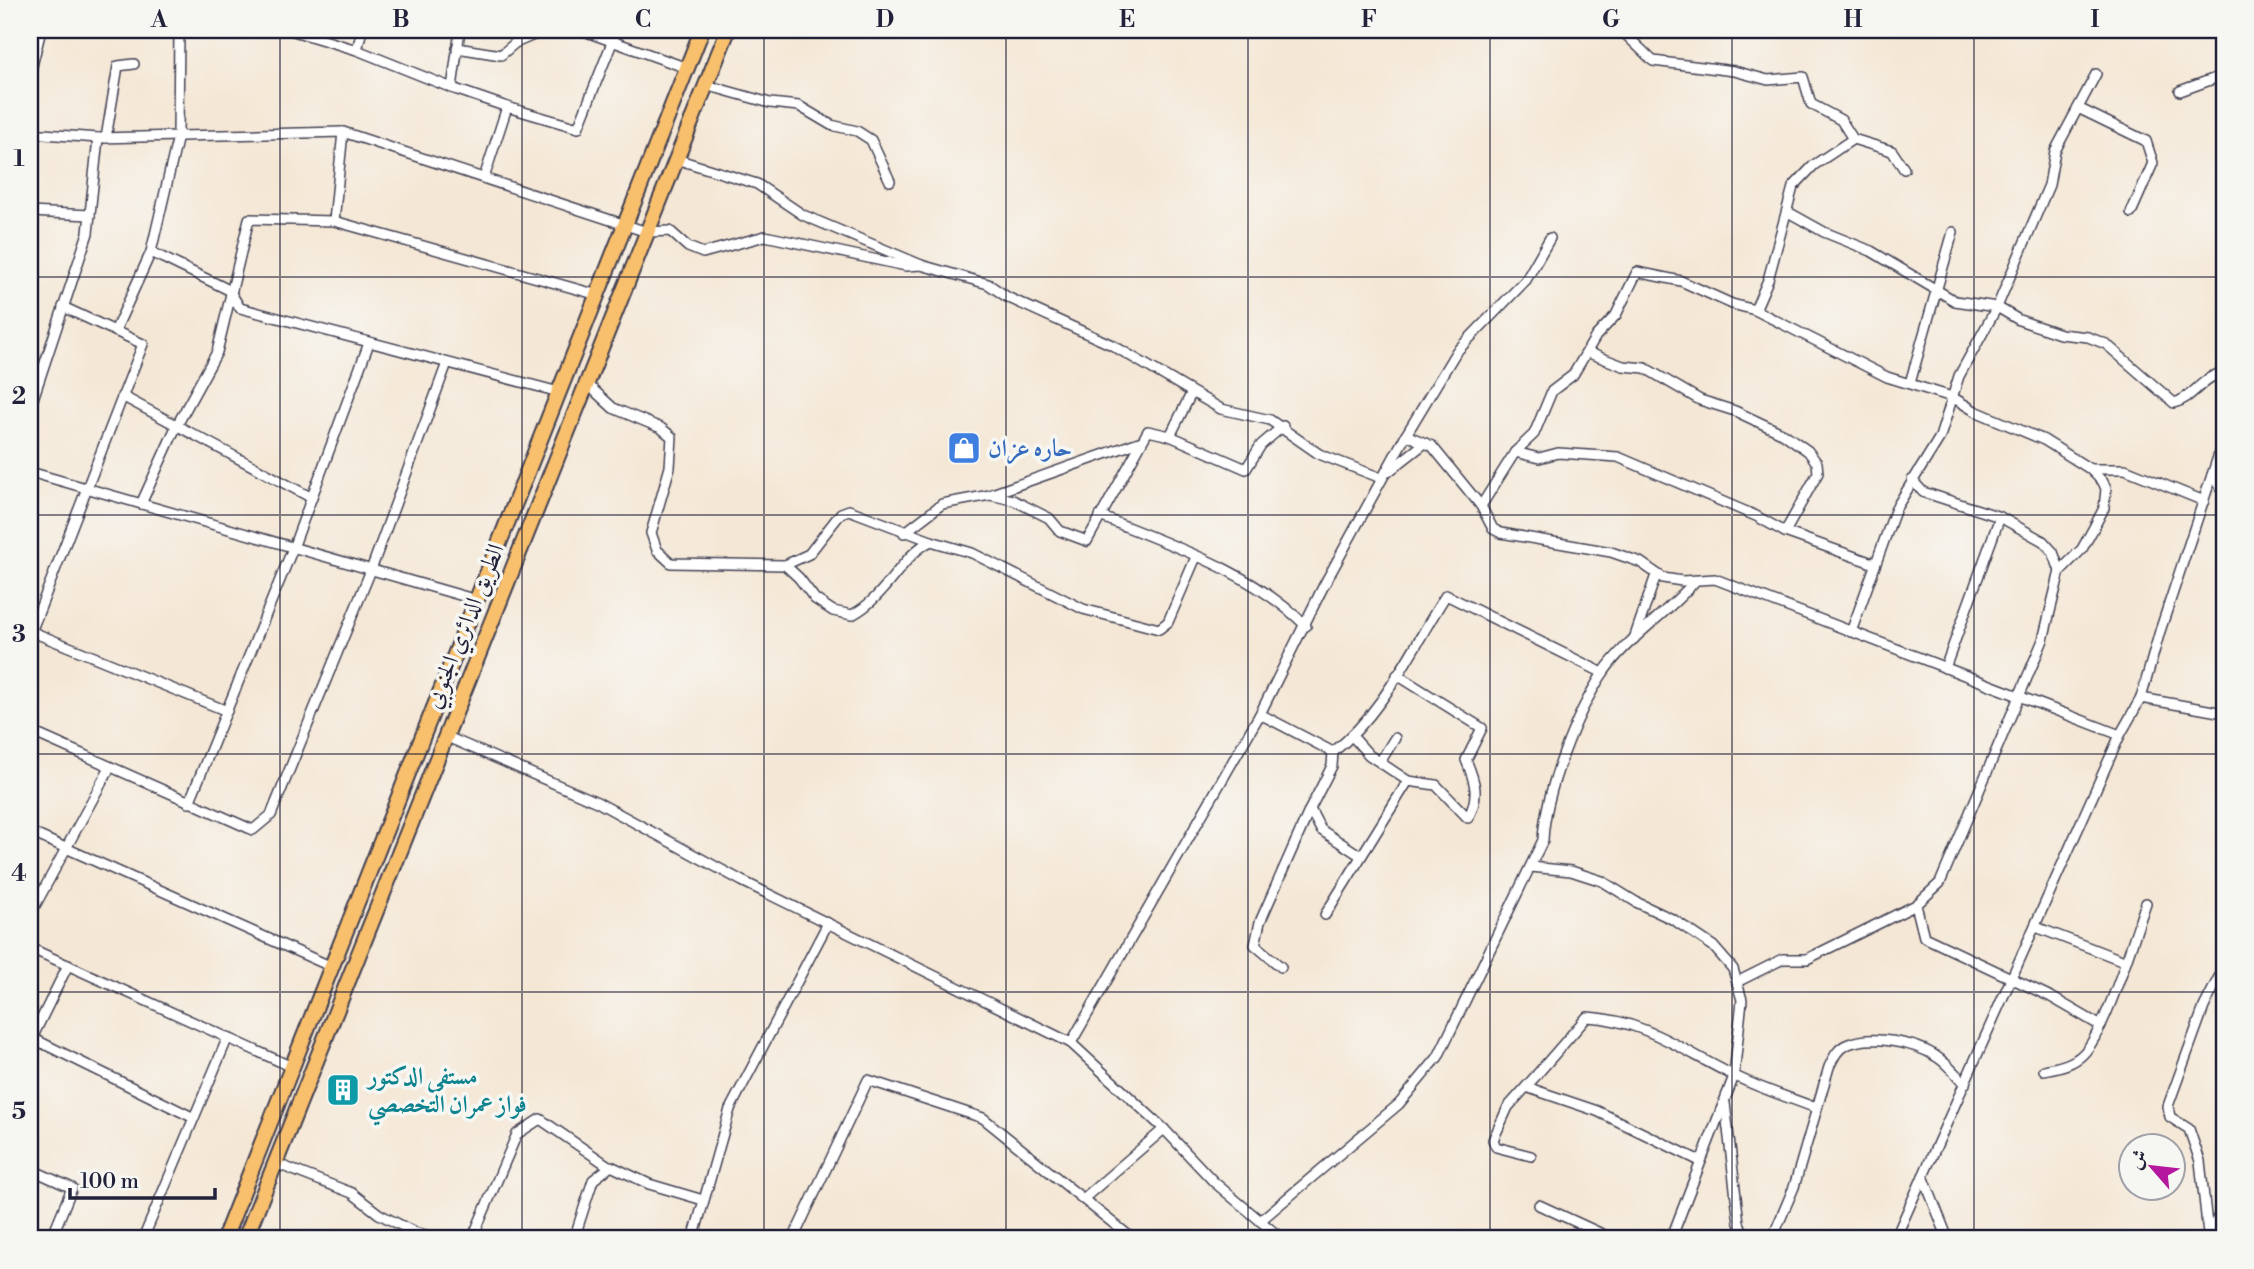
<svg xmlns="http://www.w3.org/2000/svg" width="2254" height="1269" font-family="'Libre Bodoni',Amiri,serif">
  <rect width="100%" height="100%" fill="#f6f6f2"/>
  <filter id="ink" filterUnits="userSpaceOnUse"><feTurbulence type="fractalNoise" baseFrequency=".0143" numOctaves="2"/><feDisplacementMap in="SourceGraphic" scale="14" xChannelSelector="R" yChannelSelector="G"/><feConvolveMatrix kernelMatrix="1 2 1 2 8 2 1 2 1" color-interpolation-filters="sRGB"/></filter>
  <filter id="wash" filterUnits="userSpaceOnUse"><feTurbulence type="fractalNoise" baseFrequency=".00686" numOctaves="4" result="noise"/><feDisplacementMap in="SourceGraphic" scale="28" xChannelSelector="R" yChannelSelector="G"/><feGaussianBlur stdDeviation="1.57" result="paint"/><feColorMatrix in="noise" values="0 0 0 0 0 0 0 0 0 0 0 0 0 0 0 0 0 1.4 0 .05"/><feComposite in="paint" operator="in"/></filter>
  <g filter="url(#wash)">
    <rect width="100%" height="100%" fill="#f5e7d5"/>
  </g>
  <g filter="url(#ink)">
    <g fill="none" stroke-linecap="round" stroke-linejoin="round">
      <defs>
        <g id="minor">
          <path d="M290 30 357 50"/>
          <path d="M362 30 357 50 452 88"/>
          <path d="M460 30 452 88 507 107"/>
          <path d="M581 30 687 68"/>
          <path d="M1621 30 1653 61 1734 71 1768 80 1803 77 1811 104 1841 120 1853 139 1892 151 1904 169"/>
          <path d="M457 48 501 55 515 43 536 34 537 30"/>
          <path d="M30 74 41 30"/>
          <path d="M706 85 770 103 799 106 831 125 857 131 871 140 890 181"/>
          <path d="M2180 91 2224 75"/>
          <path d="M2078 108 2146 141 2153 163 2131 213"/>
          <path d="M30 133 98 138 343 132 647 232 670 231 688 247 703 253 765 236 906 266 921 265"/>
          <path d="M106 138 118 66 134 64"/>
          <path d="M676 159 757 184 803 215 921 265 988 284 1007 297 1112 345 1221 409 1270 420 1319 454 1381 478"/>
          <path d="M484 178 507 107 578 128 617 30"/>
          <path d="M30 212 90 215"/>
          <path d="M1788 212 1824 232 1871 251 1955 301 1997 307 2019 320 2060 334 2088 337 2106 344 2174 403C2194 398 2203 375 2224 373"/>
          <path d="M334 221 343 132"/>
          <path d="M151 252 178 136 179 30"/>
          <path d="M1755 310 1768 280 1793 187 1814 165 1853 139"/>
          <path d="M115 331 151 252 229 290 240 308 559 392"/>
          <path d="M1589 353 1623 366 1645 368 1700 400 1735 411 1784 434 1808 451 1817 463 1818 473 1785 532"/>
          <path d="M586 383 613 408 661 428 672 437 670 467 651 533 657 550 671 563 785 565 799 578 815 599 833 611 852 615C888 596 901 555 931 541L972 553 1083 609 1159 629 1168 622 1196 557"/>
          <path d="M1910 383 1953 232"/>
          <path d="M122 396 312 498"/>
          <path d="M30 408 88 233 98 138"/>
          <path d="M1406 435 1432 446 1481 506 1493 529 1501 533 1611 552 1640 562 1663 578 1682 581 1715 579 2120 735"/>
          <path d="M1170 436 1191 394"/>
          <path d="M1515 452 1539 458 1558 453 1618 457 1756 516 1785 532 1875 564"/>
          <path d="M2090 469H2125L2204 501"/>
          <path d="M30 472 477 600"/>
          <path d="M1388 472 1425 443"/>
          <path d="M2212 475 2224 491"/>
          <path d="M1912 480 1923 492 2000 517 2043 541 2053 552 2060 571"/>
          <path d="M992 494 1139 442"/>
          <path d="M141 504 176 427 217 352 249 219 334 221 598 295"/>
          <path d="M1481 506 1515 452 1534 434 1552 391 1573 375 1596 336 1616 315 1637 272 1681 281 1732 304 1755 310 1887 377 1952 397 1975 411 2044 440 2090 469 2103 482 2106 489 2104 508 2092 531 2082 549 2060 571 2043 640 1940 883 1916 905 1807 959H1783L1737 982"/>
          <path d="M1100 516C1172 546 1250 570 1306 626"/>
          <path d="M904 533 942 504 990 495 1013 500 1049 518 1060 531 1087 541 1148 431 1170 436 1246 469 1261 445 1283 426"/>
          <path d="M785 565 809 554 841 513 849 510 931 541"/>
          <path d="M30 631 227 711"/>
          <path d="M31 632 143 344 63 307"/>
          <path d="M1851 632 1896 508 1940 437 1959 376 1997 307 2049 185 2055 151 2096 74"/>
          <path d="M1634 639 1656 575"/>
          <path d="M1945 668 2000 517"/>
          <path d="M2141 698 2160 631 2224 439"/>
          <path d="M1260 714 1333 752C1383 714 1412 648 1446 595L1603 673"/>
          <path d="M30 731 253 830 271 815 371 570 447 363"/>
          <path d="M445 736 597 802 742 881 1071 1043 1164 1129 1214 1182 1282 1239"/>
          <path d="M1353 737 1369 755 1408 781 1436 785 1468 818C1480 796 1475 781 1466 760L1482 728 1397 675"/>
          <path d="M1333 752 1332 766 1310 809 1321 830 1361 856"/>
          <path d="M1380 762 1395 738"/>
          <path d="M189 803 293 548 369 343"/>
          <path d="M30 832 332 967"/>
          <path d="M1531 867 1571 871 1602 881 1636 902 1674 920 1713 946 1733 969 1742 1000 1734 1076 1671 1239"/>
          <path d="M1916 905 1924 937 2051 997 2101 1026"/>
          <path d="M30 915 110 767"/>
          <path d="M1325 915 1408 781"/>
          <path d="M2036 927 2124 961"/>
          <path d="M30 948 292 1067"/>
          <path d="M68 965 32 1038 194 1118"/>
          <path d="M1281 967 1255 945 1260 922 1310 809"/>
          <path d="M1071 1043 1260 714 1323 587 1406 435 1456 352 1526 280 1550 238"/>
          <path d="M2044 1070C2058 1067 2072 1065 2083 1054 2105 1033 2134 936 2146 903"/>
          <path d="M1526 1087 1587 1017C1644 1020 1682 1050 1731 1074 1758 1088 1788 1097 1816 1108"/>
          <path d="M1725 1103 1739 1223 1746 1239"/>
          <path d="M1531 1156 1496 1147 1493 1140 1508 1107 1526 1087 1597 1111 1700 1161"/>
          <path d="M275 1163 352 1193 379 1214 414 1232 440 1239"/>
          <path d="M30 1169 72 1188 51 1239"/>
          <path d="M1923 1176 1948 1239"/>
          <path d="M1539 1205 1613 1239"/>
          <path d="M1260 1221 1399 1104 1438 1057 1543 840C1545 792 1576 714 1603 673 1627 638 1667 614 1695 581"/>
          <path d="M2209 1233 2224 1207"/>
          <path d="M2208 1234 2200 1161 2189 1129 2170 1117 2168 1106 2204 1007 2224 967"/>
          <path d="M143 1239 228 1037"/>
          <path d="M472 1239 517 1134 540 1119 610 1167"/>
          <path d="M574 1239 593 1180 611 1166 649 1184 703 1200"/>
          <path d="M693 1239 730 1109 828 923"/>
          <path d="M793 1239 868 1080 983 1118 1083 1199"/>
          <path d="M1133 1239 1083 1199 1164 1129"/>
          <path d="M1772 1239 1794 1187 1829 1067C1833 1059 1837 1049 1846 1045 1870 1034 1916 1042 1937 1057 1948 1064 1956 1075 1965 1084"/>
          <path d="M1895 1239 2120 735 2141 698 2224 713"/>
        </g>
        <g id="primary">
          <path d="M224 1239 702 30"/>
          <path d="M245 1239 728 30"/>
        </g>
      </defs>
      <use href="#minor" stroke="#424052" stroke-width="12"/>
      <use href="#primary" stroke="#424052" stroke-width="18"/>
      <use href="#minor" stroke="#fff" stroke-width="9"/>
      <use href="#primary" stroke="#f8bf6c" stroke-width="14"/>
    </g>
  </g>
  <path fill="none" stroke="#22223b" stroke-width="2" stroke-opacity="0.55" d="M280 30V1239M522 30V1239M764 30V1239M1006 30V1239M1248 30V1239M1490 30V1239M1732 30V1239M1974 30V1239M30 277H2224M30 515H2224M30 754H2224M30 992H2224"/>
  <defs>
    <symbol id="shop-square" viewBox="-11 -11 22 22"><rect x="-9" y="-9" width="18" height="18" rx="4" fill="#3f7fe0" stroke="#f6f6f2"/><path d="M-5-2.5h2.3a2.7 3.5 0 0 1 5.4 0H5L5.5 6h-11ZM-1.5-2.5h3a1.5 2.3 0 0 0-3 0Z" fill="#fff"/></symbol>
    <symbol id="building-square" viewBox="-11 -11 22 22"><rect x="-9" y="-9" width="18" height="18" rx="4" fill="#0f9aa8" stroke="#f6f6f2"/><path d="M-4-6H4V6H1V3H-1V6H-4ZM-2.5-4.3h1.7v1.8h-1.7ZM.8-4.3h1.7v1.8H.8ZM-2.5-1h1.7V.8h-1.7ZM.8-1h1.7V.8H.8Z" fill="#fff"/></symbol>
  </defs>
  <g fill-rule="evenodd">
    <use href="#shop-square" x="945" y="429" width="38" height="38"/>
    <use href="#building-square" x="324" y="1071" width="38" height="38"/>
  </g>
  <g text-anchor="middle" stroke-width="7" stroke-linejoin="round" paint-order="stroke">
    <g font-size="24" font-weight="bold" fill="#366cbe" stroke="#f6f6f2" text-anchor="start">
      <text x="988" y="456">حاره عزان</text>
    </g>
    <g font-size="24" fill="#22223b" stroke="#f6f6f2">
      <text transform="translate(464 626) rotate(-68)" y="8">الطريق الدائري الجنوبي</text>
    </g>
    <g font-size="24" font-weight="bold" fill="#0d838f" stroke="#f6f6f2" text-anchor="start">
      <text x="368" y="1084">مستفى الدكتور<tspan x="368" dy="28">فواز عمران التخصصي</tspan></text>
    </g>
  </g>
  <rect width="2254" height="1269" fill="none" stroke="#f6f6f2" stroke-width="77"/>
  <g transform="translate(2152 1167) rotate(298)"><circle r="33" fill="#f6f6f2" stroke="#a1a1a9" stroke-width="2"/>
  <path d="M0-5L12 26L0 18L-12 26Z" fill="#b5179e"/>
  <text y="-10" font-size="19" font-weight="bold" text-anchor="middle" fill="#22223b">ش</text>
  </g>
  <path d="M70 1188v10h145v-10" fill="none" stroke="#22223b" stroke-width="3.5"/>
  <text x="80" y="1188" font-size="21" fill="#22223b" stroke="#f6f6f2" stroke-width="5" paint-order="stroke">100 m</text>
  <rect x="38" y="38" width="2178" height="1192" fill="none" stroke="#22223b" stroke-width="2.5"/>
  <g font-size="23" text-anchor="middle" font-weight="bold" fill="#22223b">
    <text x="159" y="27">A</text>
    <text x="401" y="27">B</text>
    <text x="643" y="27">C</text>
    <text x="885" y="27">D</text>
    <text x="1127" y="27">E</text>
    <text x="1369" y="27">F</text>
    <text x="1611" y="27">G</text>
    <text x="1853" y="27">H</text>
    <text x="2095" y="27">I</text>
    <text x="19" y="166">1</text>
    <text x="19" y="404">2</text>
    <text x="19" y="642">3</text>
    <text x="19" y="881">4</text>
    <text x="19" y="1119">5</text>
  </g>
</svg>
